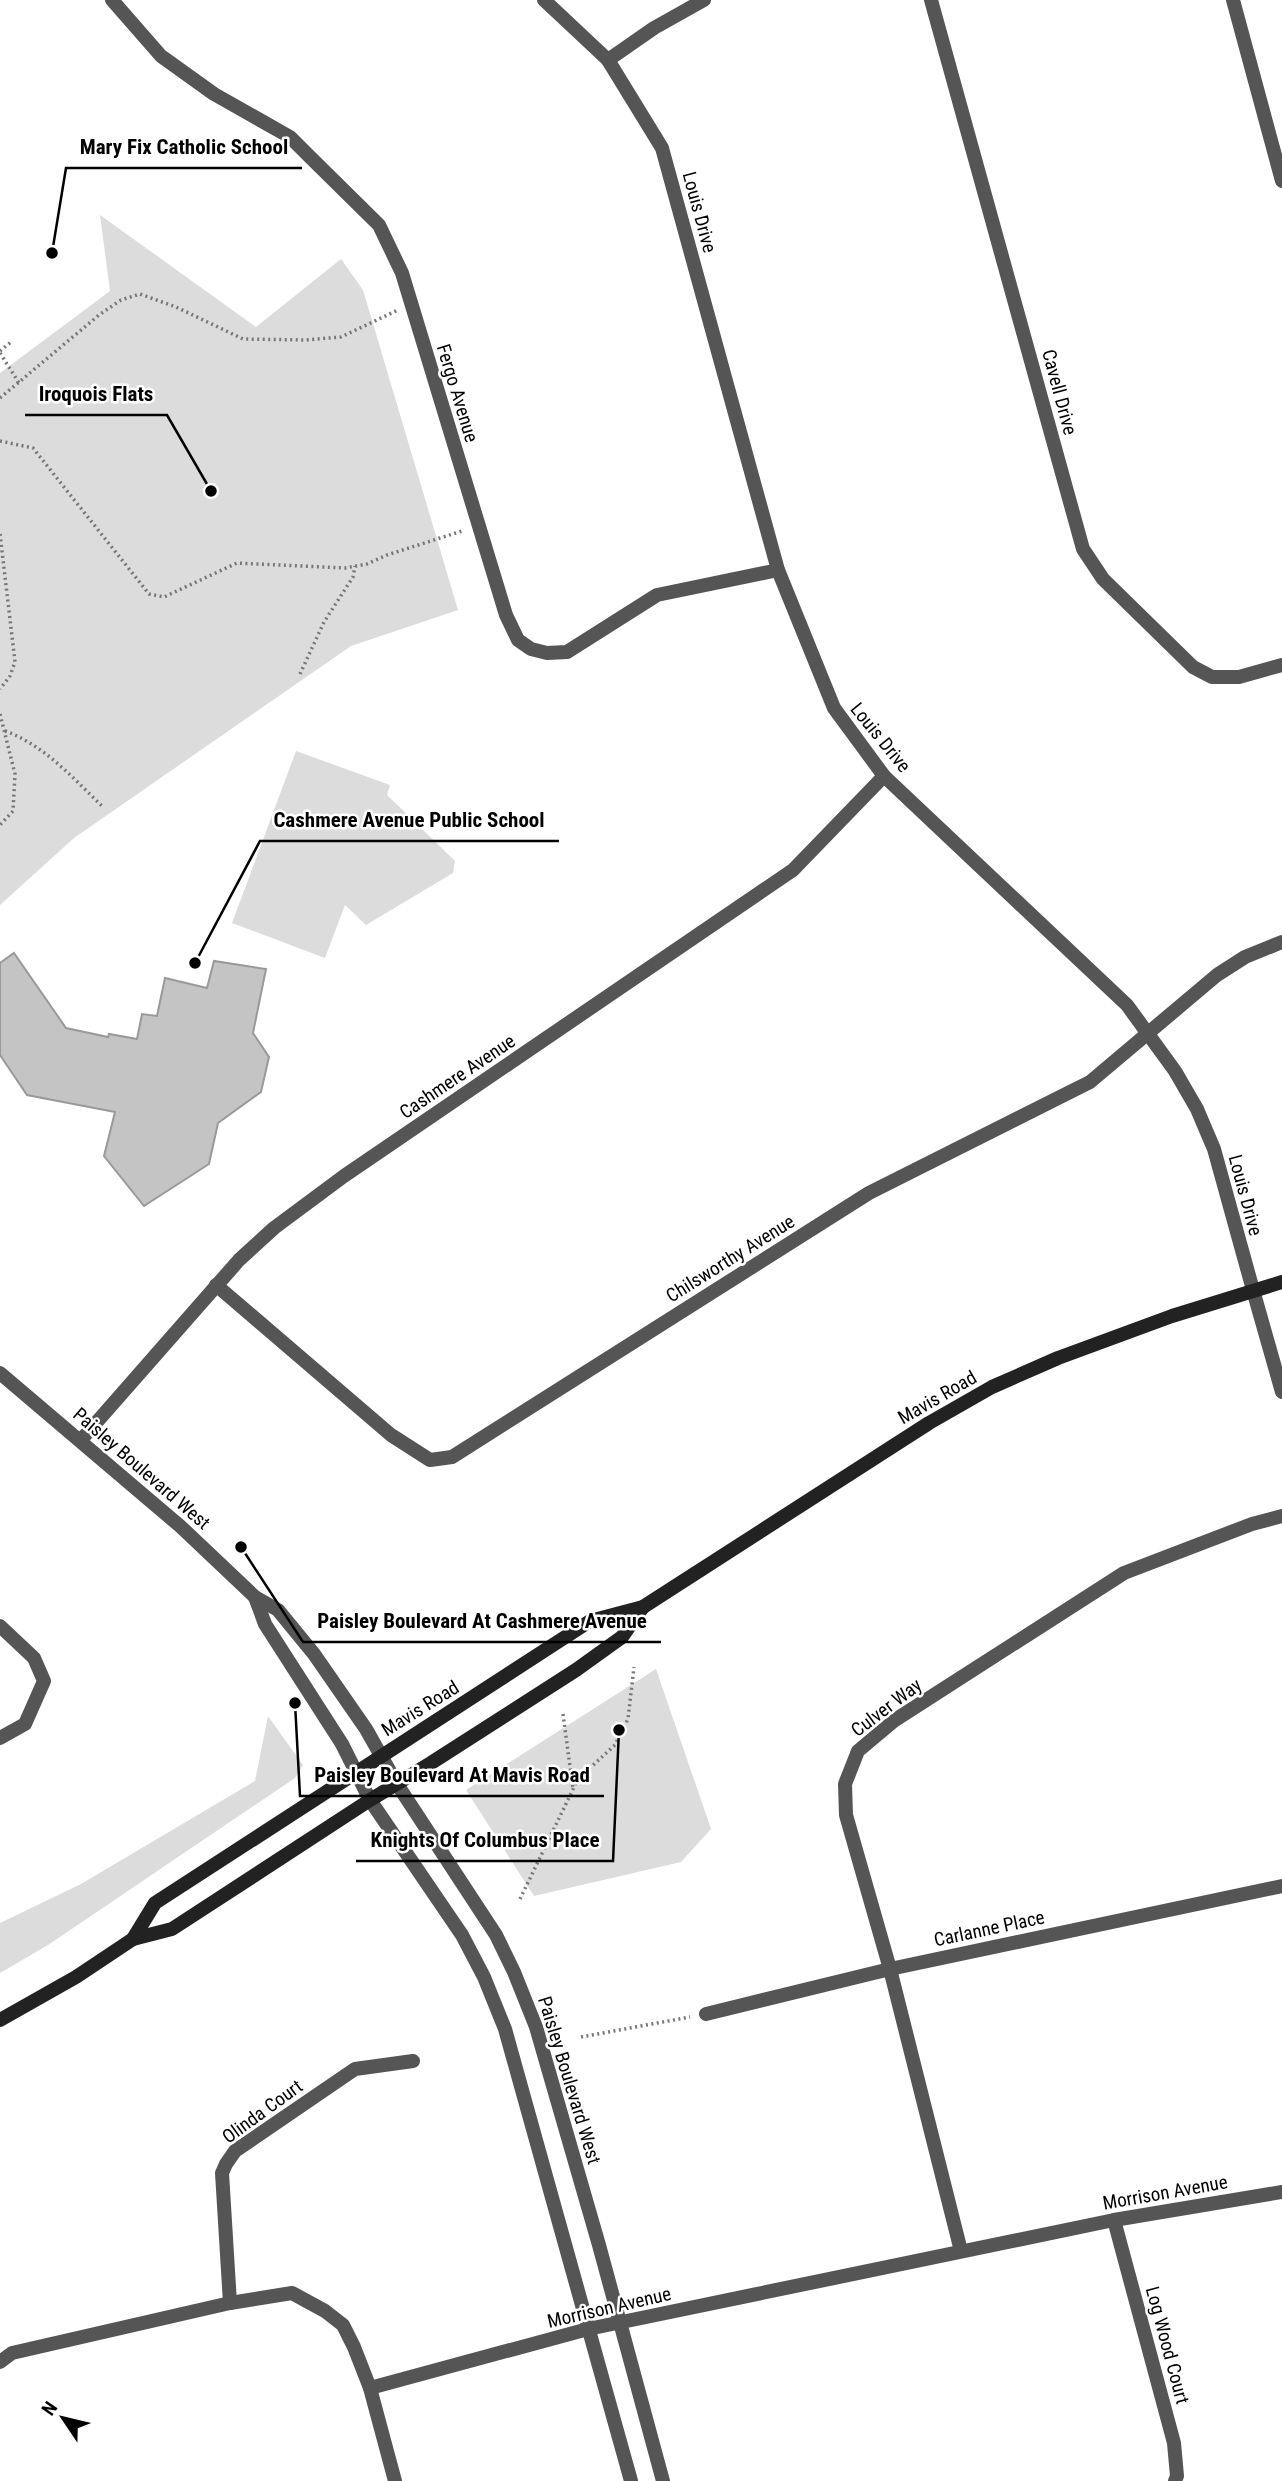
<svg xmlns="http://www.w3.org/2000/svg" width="1282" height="2481" font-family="'Roboto Condensed',sans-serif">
  <rect width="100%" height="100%" fill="#fff"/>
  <g fill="#dcdcdc">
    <path d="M100 215 256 327 341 259 363 290 458 610 351 646 74 838 0 905V373L110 291Z"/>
    <path d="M296 751 390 785 387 795 455 861 453 873 366 925 345 905 325 958 232 923Z"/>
    <path d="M656 1669 711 1829 681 1862 534 1896 466 1790Z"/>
    <path d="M268 1716 303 1765 295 1778 48 1945 0 1973V1923L81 1884 255 1781Z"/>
  </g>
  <path fill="#c4c4c4" stroke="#999" stroke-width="2" d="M14 953 66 1028 108 1037 109 1034 137 1039 142 1014 157 1016 165 978 207 988 214 961 266 969 253 1033 269 1057 261 1092 218 1123 209 1164 144 1206 104 1156 115 1112 27 1095 0 1055V963Z"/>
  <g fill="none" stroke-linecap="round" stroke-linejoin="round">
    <g stroke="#777" stroke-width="3.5" stroke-dasharray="2 3.5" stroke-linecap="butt">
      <path d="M0 351 11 342"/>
      <path d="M0 353 19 383"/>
      <path d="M0 398 99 315 121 300 140 294 176 307 243 339 306 340 341 337 398 310"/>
      <path d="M0 441 33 448 149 594 164 597 237 563 345 568 367 564 387 555 462 531"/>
      <path d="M0 534 15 662 10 676 0 689"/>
      <path d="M300 674 324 622 353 577 355 566"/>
      <path d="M0 714 15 774 13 811 0 825"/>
      <path d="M5 731C44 745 73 778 102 806"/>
      <path d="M563 1714 573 1789"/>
      <path d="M520 1899 578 1779 615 1745 628 1719 634 1667"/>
      <path d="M581 2037 690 2017"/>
    </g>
    <g stroke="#555" stroke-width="14">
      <path d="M112 0 161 56 214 94 290 137 308 155 379 225 402 273 506 615 518 640 531 649 547 653 567 652 657 595 778 570"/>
      <path d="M931 0 1083 549 1103 579 1193 667 1212 677H1239L1282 665"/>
      <path d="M1233 0 1282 181"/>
      <path d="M608 60 654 28 704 0"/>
      <path d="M216 1285 391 1435 430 1460 452 1457 869 1193 1090 1082 1217 975 1245 957 1282 942"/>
      <path d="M1253 1290 1282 1392"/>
      <path d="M81 1440 239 1260 274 1228 344 1176 793 870 884 776"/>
      <path d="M0 1626 34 1658 44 1681 25 1724 0 1738"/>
      <path d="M397 1784 496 1935 514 1972 536 2027 599 2245 663 2481"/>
      <path d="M370 1800 462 1935 484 1977 505 2029 631 2481"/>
      <path d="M706 2014 890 1969 1282 1886"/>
      <path d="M1114 2220 1174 2443 1177 2476 1175 2481"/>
      <path d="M961 2251 890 1969 846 1815 845 1784 858 1751 895 1720 1124 1573 1252 1524 1282 1516"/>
      <path d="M230 2303 222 2173 226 2164 235 2151 355 2069 413 2061"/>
      <path d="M0 2362 12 2353 230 2303 292 2293 325 2311 343 2325 354 2347 370 2388 395 2481"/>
      <path d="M370 2388 588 2329 1114 2220 1282 2192"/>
    </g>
    <g stroke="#555" stroke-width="14">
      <path d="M544 0 608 60 662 148 778 570 834 708 884 776 1127 1005 1175 1071 1197 1109 1214 1149 1253 1290"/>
      <path d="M0 1373 180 1526 255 1597 278 1610 314 1654 366 1729 397 1784"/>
      <path d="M255 1597 265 1624 342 1744 370 1800"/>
    </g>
    <g stroke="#222" stroke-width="14">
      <path d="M133 1939 155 1903 590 1621 643 1607 929 1423 992 1387 1058 1358 1172 1316 1282 1282"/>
      <path d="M0 2020 76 1977 133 1939 172 1929 370 1800 431 1763 576 1670 622 1637 643 1607"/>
    </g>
  </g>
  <g text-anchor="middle" stroke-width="5" stroke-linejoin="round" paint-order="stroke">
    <g font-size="19" fill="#000" stroke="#fff">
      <text transform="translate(700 212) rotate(75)" y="7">Louis Drive</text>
      <text transform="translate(1060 392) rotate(75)" y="7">Cavell Drive</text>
      <text transform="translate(458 393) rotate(73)" y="7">Fergo Avenue</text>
      <text transform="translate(881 737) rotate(51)" y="7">Louis Drive</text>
      <text transform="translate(457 1076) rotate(-34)" y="7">Cashmere Avenue</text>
      <text transform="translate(1246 1195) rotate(75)" y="7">Louis Drive</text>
      <text transform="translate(730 1258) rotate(-32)" y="7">Chilsworthy Avenue</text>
      <text transform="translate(937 1397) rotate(-30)" y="7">Mavis Road</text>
      <text transform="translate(142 1468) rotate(41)" y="7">Paisley Boulevard West</text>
      <text transform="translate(886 1707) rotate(-37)" y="7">Culver Way</text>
      <text transform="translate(420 1708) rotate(-32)" y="7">Mavis Road</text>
      <text transform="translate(989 1928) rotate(-12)" y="7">Carlanne Place</text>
      <text transform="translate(570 2080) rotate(73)" y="7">Paisley Boulevard West</text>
      <text transform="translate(262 2111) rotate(-36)" y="7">Olinda Court</text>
      <text transform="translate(1165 2192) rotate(-10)" y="7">Morrison Avenue</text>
      <text transform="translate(609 2307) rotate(-13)" y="7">Morrison Avenue</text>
      <text transform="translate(1168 2345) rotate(75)" y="7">Log Wood Court</text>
    </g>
  </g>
  <path fill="none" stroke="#000" stroke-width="2.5" d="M52 253L66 168H302M211 491L167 415H25M195 963L260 841H559M241 1547L303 1642H661M295 1703L300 1796H604M619 1730L613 1861H356"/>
  <g fill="#000" stroke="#fff" stroke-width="2.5">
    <circle cx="52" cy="253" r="7"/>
    <circle cx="211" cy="491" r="7"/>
    <circle cx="195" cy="963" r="7"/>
    <circle cx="241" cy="1547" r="7"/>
    <circle cx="295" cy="1703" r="7"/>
    <circle cx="619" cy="1730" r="7"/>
  </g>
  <g font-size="21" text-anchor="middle" font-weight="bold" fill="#000" stroke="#fff" stroke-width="5" stroke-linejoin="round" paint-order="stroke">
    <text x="184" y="154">Mary Fix Catholic School</text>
    <text x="96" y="401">Iroquois Flats</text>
    <text x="409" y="827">Cashmere Avenue Public School</text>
    <text x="482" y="1628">Paisley Boulevard At Cashmere Avenue</text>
    <text x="452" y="1782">Paisley Boulevard At Mavis Road</text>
    <text x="485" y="1847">Knights Of Columbus Place</text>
  </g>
  <g transform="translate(63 2418) rotate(305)" stroke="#ffffff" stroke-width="5" paint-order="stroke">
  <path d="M0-5L12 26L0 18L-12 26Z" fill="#000000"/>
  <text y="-10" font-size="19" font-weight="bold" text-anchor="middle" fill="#000000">N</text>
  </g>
</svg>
